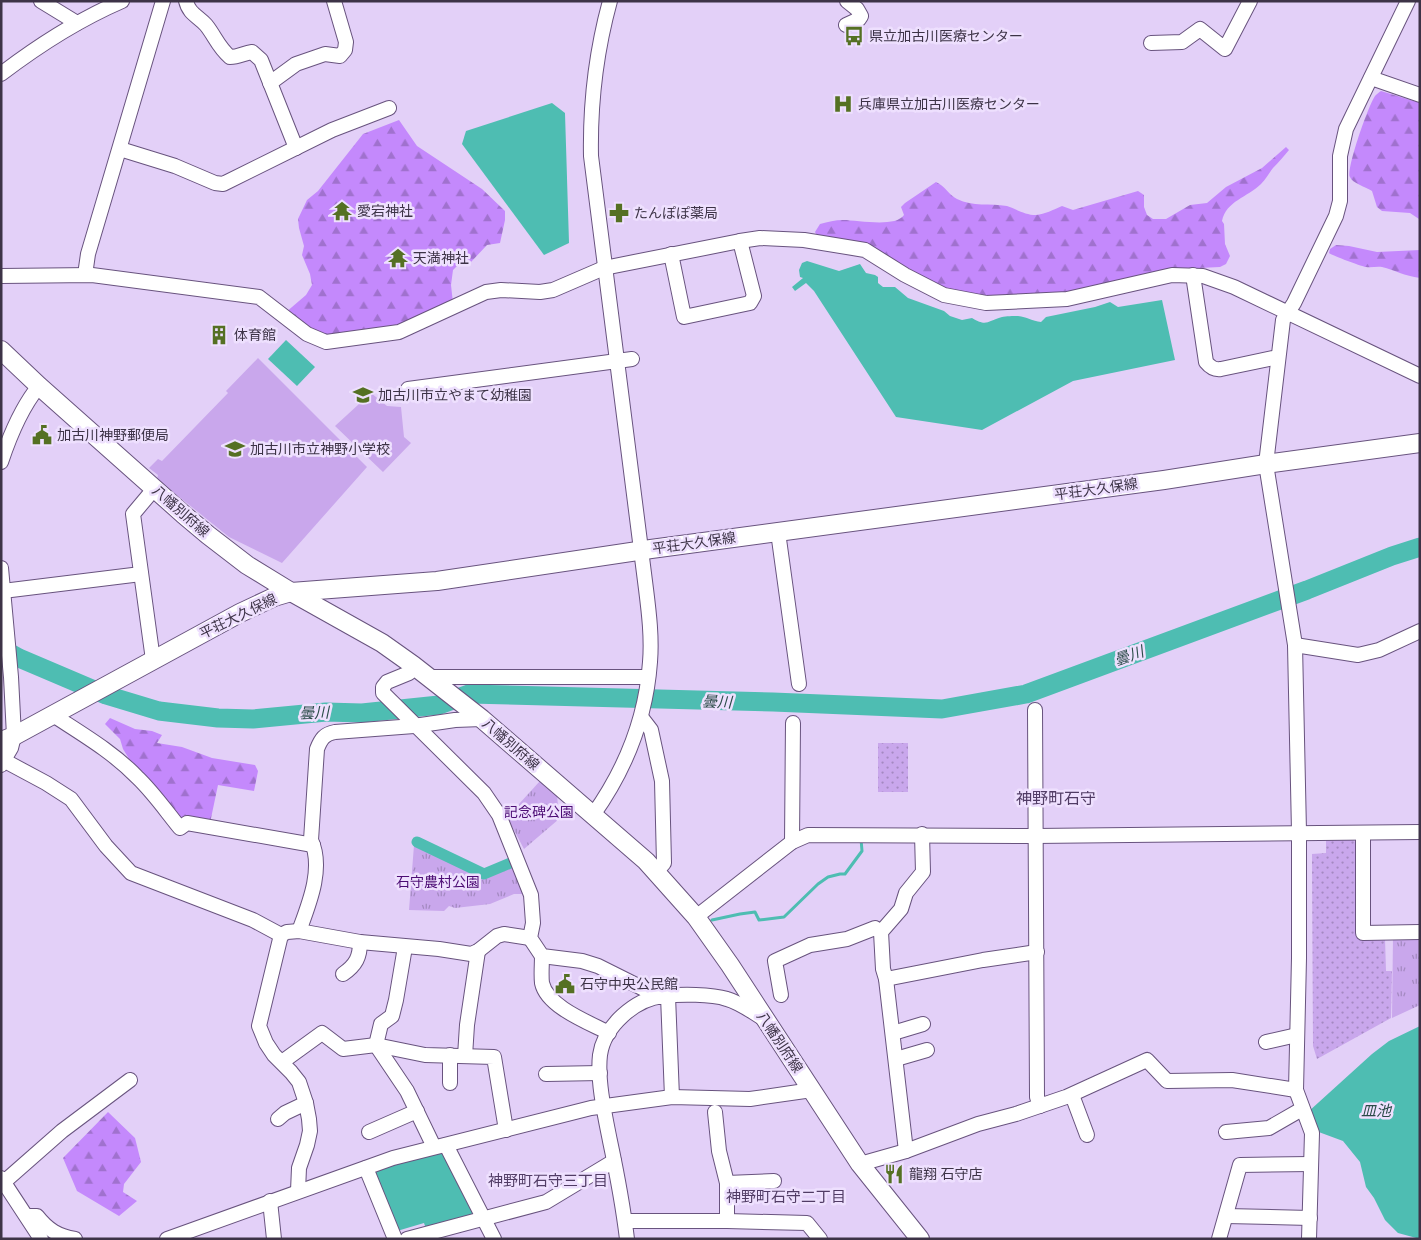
<svg xmlns="http://www.w3.org/2000/svg" width="1421" height="1240" font-family="Lato,'Noto Sans JP',sans-serif">
  <defs>
    <pattern id="grass-dots" width="8" height="8" patternUnits="userSpaceOnUse" patternTransform="scale(1.25)"><rect width="8" height="8" fill="#c9a7ec"/><path d="M2 2h.1M6 6h.1" fill="none" stroke="#a489c1" stroke-width="1.8" stroke-linecap="round"/></pattern>
    <pattern id="forest-firs" width="22" height="20" patternUnits="userSpaceOnUse" patternTransform="scale(1.25)"><rect width="22" height="20" fill="#c489fc"/><path d="M5 1l3.5 6h-7zM16 11l3.5 6h-7z" fill="#a071ce"/></pattern>
    <pattern id="park-tufts" width="24" height="20" patternUnits="userSpaceOnUse" patternTransform="scale(1.25)"><rect width="24" height="20" fill="#c9a7ec"/><path d="M3 7l-1-3M5 7V3M7 7l1-3M15 17l-1-3M17 17v-4M19 17l1-3" fill="none" stroke="#a489c1"/></pattern>
  </defs>
  <rect width="100%" height="100%" fill="#e3d0f8"/>
  <g fill="url(#grass-dots)">
    <rect x="878" y="743" width="30" height="49"/>
    <path d="M1326 840H1353L1358 844V938H1385L1386 971H1392L1391 1018 1317 1059 1313 1046 1312 854 1326 853Z"/>
  </g>
  <g fill="url(#forest-firs)">
    <path d="M1381 91 1420 103 1419 219 1410 213 1382 211 1377 207 1372 191C1366 187 1352 183 1350 177 1346 169 1369 104 1375 96 1377 94 1379 92 1381 91Z"/>
    <path d="M399 120 417 146 482 189 505 211V220L500 243 487 245 471 262 462 261 453 270 451 285 453 303 408 322 378 329 321 338 285 313 306 295 312 285 310 274 302 255 304 246 299 228 298 219 307 200 318 191 363 134Z"/>
    <path d="M1286 147 1289 150C1284 156 1279 162 1273 168 1269 173 1266 179 1261 184 1248 197 1226 201 1222 221L1224 224 1225 244 1230 256 1226 264 1220 267 1179 269 1132 277 1083 290 1053 295 999 298 970 295 945 288 930 282 880 251 861 244 817 236 815 232 820 224C828 222 835 220 843 220 858 220 895 228 904 215L901 207 905 203 936 182C945 186 949 195 957 199 973 207 990 203 1007 206 1016 209 1025 215 1036 215 1045 214 1053 210 1062 206L1073 210 1138 191 1144 195V207L1147 215 1153 219H1166L1190 205 1207 203 1226 187 1262 168Z"/>
    <path d="M1336 245 1349 246 1377 252 1420 250V278C1404 276 1395 270 1382 267 1377 266 1371 268 1366 267 1363 267 1331 255 1329 253L1330 249Z"/>
    <path d="M110 718 135 729 152 731 162 735 157 743 182 747 212 758 255 765 258 771 254 791 218 785 210 823 181 819 131 762 123 749 120 739 105 724Z"/>
    <path d="M108 1112 135 1138 141 1162 124 1184 123 1192 137 1201 119 1216 77 1191 63 1158Z"/>
  </g>
  <g fill="url(#park-tufts)">
    <path d="M540 781 557 794 559 819 524 849 507 817Z"/>
    <path d="M414 845 455 861 484 875 516 863 528 894H514L490 904 455 908 449 906 444 911 409 910Z"/>
    <path d="M1393 937H1420V1005L1392 1018Z"/>
  </g>
  <g fill="#c9a7ec">
    <path d="M258 358 367 467 282 563 229 537 157 479 158 475 149 468 158 459 162 461 228 393 226 391Z"/>
    <path d="M371 393 387 406 401 407 404 437 411 443 383 472 335 426Z"/>
  </g>
  <g fill="#4ebdb2">
    <path d="M552 103 565 113 569 243 544 255 462 144 466 131Z"/>
    <path d="M807 261 839 271 860 264 866 273 875 275 878 277V283L883 287H895L908 298 944 311 950 316 962 320 972 318C987 327 987 321 1002 317 1006 316 1013 316 1018 316 1027 317 1032 321 1041 322L1046 317 1095 307 1110 302 1118 307 1162 300 1175 360 1073 381 982 430 896 417 814 291 806 283 795 291 792 287 803 278 800 277 799 270 802 263Z"/>
    <path d="M286 340 315 367 297 386 268 359Z"/>
    <path d="M1420 1026V1239L1398 1233 1385 1220 1374 1198 1366 1187 1360 1162 1343 1141 1316 1131 1308 1112 1372 1054 1389 1041Z"/>
    <path d="M443 1152 473 1210 472 1216 426 1229 424 1223 397 1231 372 1173 375 1169Z"/>
  </g>
  <g fill="none" stroke-linecap="round" stroke-linejoin="round">
    <path stroke="#4ebdb2" stroke-width="3" d="M712 920 740 914 755 912 759 920 784 917 818 884 828 877 840 874H845L862 851 861 839"/>
    <path stroke="#4ebdb2" stroke-width="11" d="M417 842 484 874 515 861"/>
    <path stroke="#4ebdb2" stroke-width="19" d="M1 648 19 658 106 695 159 711 218 718 253 719 326 712 362 713 439 705 469 694 773 702 942 709 1026 694 1307 590 1392 556 1420 547"/>
    <defs>
      <g id="minor">
        <path d="M41 1 77 23"/>
        <path d="M186 1C189 14 198 16 206 25 215 36 218 47 230 57 239 57 244 53 252 52L261 60 296 148"/>
        <path d="M846 25 859 19 861 16 857 9 847 1"/>
        <path d="M1151 43 1182 42 1200 29 1225 49 1250 1"/>
        <path d="M1 74C39 45 78 20 122 1"/>
        <path d="M1371 78 1420 95"/>
        <path d="M270 83 296 64 325 54 340 56 345 50 346 42 334 1"/>
        <path d="M120 149 175 166 215 183 223 184 332 130 389 108"/>
        <path d="M671 254 684 317 750 303 754 296 740 241"/>
        <path d="M85 275 88 254 163 1"/>
        <path d="M1193 275 1206 362C1210 367 1214 370 1221 369L1278 357"/>
        <path d="M1 276 92 275 259 297 307 334 326 342 399 332 486 292 501 290 540 292 553 290 604 268 740 241 760 238 804 240 865 250 905 275 944 295 986 303 1067 299 1172 275 1203 276 1234 287 1420 376"/>
        <path d="M408 389 632 359"/>
        <path d="M1 462C10 435 21 408 39 386"/>
        <path d="M778 532 799 684"/>
        <path d="M1 568 11 677 14 736 11 748 1 765"/>
        <path d="M3 591 141 574"/>
        <path d="M1295 645 1358 655 1379 650 1420 631"/>
        <path d="M153 660 133 514 154 489"/>
        <path d="M413 665 409 673 387 682 383 687V693L484 793 499 815 531 895 533 923 530 938 542 956 582 961 598 966 660 997"/>
        <path d="M429 677H648"/>
        <path d="M1035 710 1037 1097 1040 1106"/>
        <path d="M53 715C82 734 113 752 137 777 153 792 166 811 180 828L187 823 313 845"/>
        <path d="M641 717 651 730 662 781 664 863 656 872"/>
        <path d="M5 761 46 783 71 799 106 846 131 873 253 920 281 935"/>
        <path d="M593 815C625 770 646 718 650 662 652 638 649 613 646 589L591 156C590 103 596 52 610 1"/>
        <path d="M1363 833V933L1420 932"/>
        <path d="M792 842 793 723"/>
        <path d="M696 917 792 842 808 835 1035 836 1420 832"/>
        <path d="M299 931C309 904 324 868 311 840L317 749C321 739 324 734 335 732L414 726 455 720 482 719"/>
        <path d="M405 947 396 1000 392 1016 381 1024 376 1045 407 1091 434 1147"/>
        <path d="M542 956C542 964 541 975 542 983 547 1007 590 1023 609 1033"/>
        <path d="M343 974C356 965 360 957 360 942"/>
        <path d="M886 979 983 960 1037 952"/>
        <path d="M781 995 775 961 810 945 847 939 875 928 881 932"/>
        <path d="M668 996 672 1097"/>
        <path d="M893 1033 923 1024"/>
        <path d="M1266 1042 1297 1035"/>
        <path d="M465 1056 467 1025 478 951"/>
        <path d="M896 1059 927 1050"/>
        <path d="M282 1062 322 1033 343 1049 376 1045 425 1055 494 1057 506 1130"/>
        <path d="M546 1074 600 1073"/>
        <path d="M450 1083V1055"/>
        <path d="M1072 1095 1087 1135"/>
        <path d="M715 1112 719 1151 727 1183V1221"/>
        <path d="M278 1119 285 1113 306 1103"/>
        <path d="M369 1132 417 1111"/>
        <path d="M1226 1132 1269 1128 1302 1109"/>
        <path d="M446 1145 494 1239"/>
        <path d="M906 1151 886 979 883 969 881 932 901 909 906 893 923 872 922 834"/>
        <path d="M860 1164 906 1151 978 1124 1016 1114 1066 1097 1147 1060 1167 1081 1232 1080 1296 1090"/>
        <path d="M366 1168 395 1239"/>
        <path d="M1 1178 41 1239"/>
        <path d="M4 1182 62 1131 130 1080"/>
        <path d="M727 1183 774 1181"/>
        <path d="M298 1191 299 1168 307 1145 310 1131 309 1119 306 1103 299 1082 291 1072 274 1055 266 1043 259 1026 281 935 287 932 299 931 360 942 439 949 471 954 478 951 497 936 504 934 530 938"/>
        <path d="M270 1201 274 1239"/>
        <path d="M28 1216H37C48 1230 58 1236 75 1239"/>
        <path d="M1226 1216 1310 1218"/>
        <path d="M625 1221H727L807 1223 820 1239"/>
        <path d="M167 1239 393 1158 591 1108 672 1097 750 1099 812 1090"/>
        <path d="M407 1239 546 1202 614 1161"/>
        <path d="M627 1239C623 1206 617 1174 610 1141 605 1116 597 1080 600 1055 604 1026 635 999 663 996 681 994 711 994 727 999 741 1003 752 1012 764 1019"/>
        <path d="M1219 1239 1240 1165 1311 1164"/>
        <path d="M1309 1239 1312 1133 1296 1090 1299 958V832L1295 645 1266 464 1283 320 1294 303 1336 216 1340 201V156L1346 129 1408 1"/>
      </g>
      <g id="major">
        <path d="M1 350 39 386 183 514 208 535 247 565 291 592 382 643 413 665 482 719 646 861 696 917 730 965 860 1164 920 1239"/>
        <path d="M1 741 14 736 240 613 274 597 291 592 437 581 651 549 1164 480 1266 464 1420 443"/>
      </g>
    </defs>
    <use href="#minor" stroke="#68537e" stroke-width="16"/>
    <use href="#major" stroke="#68537e" stroke-width="20"/>
    <use href="#minor" stroke="#fff" stroke-width="14"/>
    <use href="#major" stroke="#fff" stroke-width="18"/>
  </g>
  <defs>
    <symbol id="bus-bare" viewBox="-9 -9 18 18"><path d="M-5-6H5V4H4V6H2V4H-2V6H-4V4H-5ZM-3.5-4V0h7V-4ZM-3.5 1.2v1.5H-2V1.2ZM2 1.2v1.5H3.5V1.2Z" fill="#557023" stroke="#eee0fe" stroke-width="2.5" paint-order="stroke"/></symbol>
    <symbol id="hospital-bare" viewBox="-9 -9 18 18"><path d="M-5-5h3v3.5h4V-5h3V5h-3V1.5h-4V5h-3Z" fill="#557023" stroke="#eee0fe" stroke-width="2.5" paint-order="stroke"/></symbol>
    <symbol id="temple-bare" viewBox="-9 -9 18 18"><path d="M0-6L5-2H3V0L6.5 2.5H4V6H1.5V3h-3V6H-4V2.5H-6.5L-3 0V-2H-5Z" fill="#557023" stroke="#eee0fe" stroke-width="2.5" paint-order="stroke"/></symbol>
    <symbol id="pharmacy-bare" viewBox="-9 -9 18 18"><path d="M-2-6h4v4h4v4h-4v4h-4v-4h-4v-4h4Z" fill="#557023" stroke="#eee0fe" stroke-width="2.5" paint-order="stroke"/></symbol>
    <symbol id="building-bare" viewBox="-9 -9 18 18"><path d="M-4-6H4V6H1V3H-1V6H-4ZM-2.5-4.3h1.7v1.8h-1.7ZM.8-4.3h1.7v1.8H.8ZM-2.5-1h1.7V.8h-1.7ZM.8-1h1.7V.8H.8Z" fill="#557023" stroke="#eee0fe" stroke-width="2.5" paint-order="stroke"/></symbol>
    <symbol id="school-bare" viewBox="-9 -9 18 18"><path d="M0-5L7-2L0 1L-7-2ZM-4 1L0 2.5L4 1V4Q0 6-4 4Z" fill="#557023" stroke="#eee0fe" stroke-width="2.5" paint-order="stroke"/></symbol>
    <symbol id="civic-bare" viewBox="-9 -9 18 18"><path d="M-.6-6.5H3V-4.5H.6V-3L4-1V1h2V6H-6V1h2V-1L-.6-3ZM-1.2 2.5V6h2.4V2.5Z" fill="#557023" stroke="#eee0fe" stroke-width="2.5" paint-order="stroke"/></symbol>
    <symbol id="restaurant-bare" viewBox="-9 -9 18 18"><path d="M-5-6h1v4h1v-4h1v4h1v-4h1v5L-1.5 .5V6h-2V.5L-5-1ZM5-6V6H3V1.5H1.5Q1.5-4 5-6Z" fill="#557023" stroke="#eee0fe" stroke-width="2.5" paint-order="stroke"/></symbol>
  </defs>
  <g fill-rule="evenodd">
    <use href="#bus-bare" x="840" y="22" width="28" height="28"/>
    <use href="#hospital-bare" x="829" y="90" width="28" height="28"/>
    <use href="#temple-bare" x="328" y="197" width="28" height="28"/>
    <use href="#pharmacy-bare" x="605" y="199" width="28" height="28"/>
    <use href="#temple-bare" x="384" y="244" width="28" height="28"/>
    <use href="#building-bare" x="205" y="321" width="28" height="28"/>
    <use href="#school-bare" x="349" y="381" width="28" height="28"/>
    <use href="#civic-bare" x="28" y="421" width="28" height="28"/>
    <use href="#school-bare" x="221" y="435" width="28" height="28"/>
    <use href="#civic-bare" x="551" y="970" width="28" height="28"/>
    <use href="#restaurant-bare" x="880" y="1160" width="28" height="28"/>
  </g>
  <g text-anchor="middle" stroke-width="5" stroke-linejoin="round" paint-order="stroke">
    <g font-size="14" fill="#3d3347" stroke="#eee0fe" text-anchor="start">
      <text x="869" y="41">県立加古川医療センター</text>
      <text x="858" y="109">兵庫県立加古川医療センター</text>
      <text x="357" y="216">愛宕神社</text>
      <text x="634" y="218">たんぽぽ薬局</text>
      <text x="413" y="263">天満神社</text>
      <text x="234" y="340">体育館</text>
      <text x="378" y="400">加古川市立やまて幼稚園</text>
      <text x="57" y="440">加古川神野郵便局</text>
      <text x="250" y="454">加古川市立神野小学校</text>
      <text x="580" y="989">石守中央公民館</text>
      <text x="909" y="1179">龍翔 石守店</text>
    </g>
    <g font-size="14" fill="#3d3347" stroke="#eee0fe">
      <text transform="translate(1096 489) rotate(-8)" y="5">平荘大久保線</text>
      <text transform="translate(181 511) rotate(41)" y="5">八幡別府線</text>
      <text transform="translate(694 543) rotate(-8)" y="5">平荘大久保線</text>
      <text transform="translate(238 616) rotate(-26)" y="5">平荘大久保線</text>
      <text transform="translate(511 744) rotate(41)" y="5">八幡別府線</text>
      <text transform="translate(780 1042) rotate(56)" y="5">八幡別府線</text>
    </g>
    <g font-size="14" fill="#4c0c74" stroke="#eee0fe">
      <text x="539" y="817">記念碑公園</text>
      <text x="438" y="887">石守農村公園</text>
    </g>
    <g font-size="15" font-style="italic" fill="#2a4b48" stroke="#eee0fe">
      <text transform="translate(1129 656) rotate(-20)" y="5">曇川</text>
      <text transform="translate(717 702) rotate(2)" y="5">曇川</text>
      <text transform="translate(314 713) rotate(-2)" y="5">曇川</text>
      <text x="1376" y="1116">皿池</text>
    </g>
    <g font-size="15" fill="#513c65" stroke="#eee0fe">
      <text x="548" y="1186">神野町石守三丁目</text>
      <text x="786" y="1202">神野町石守二丁目</text>
    </g>
    <g font-size="16" fill="#513c65" stroke="#eee0fe">
      <text x="1056" y="804">神野町石守</text>
    </g>
  </g>
  <rect width="1421" height="1240" fill="none" stroke="#3d3347" stroke-width="5"/>
</svg>
